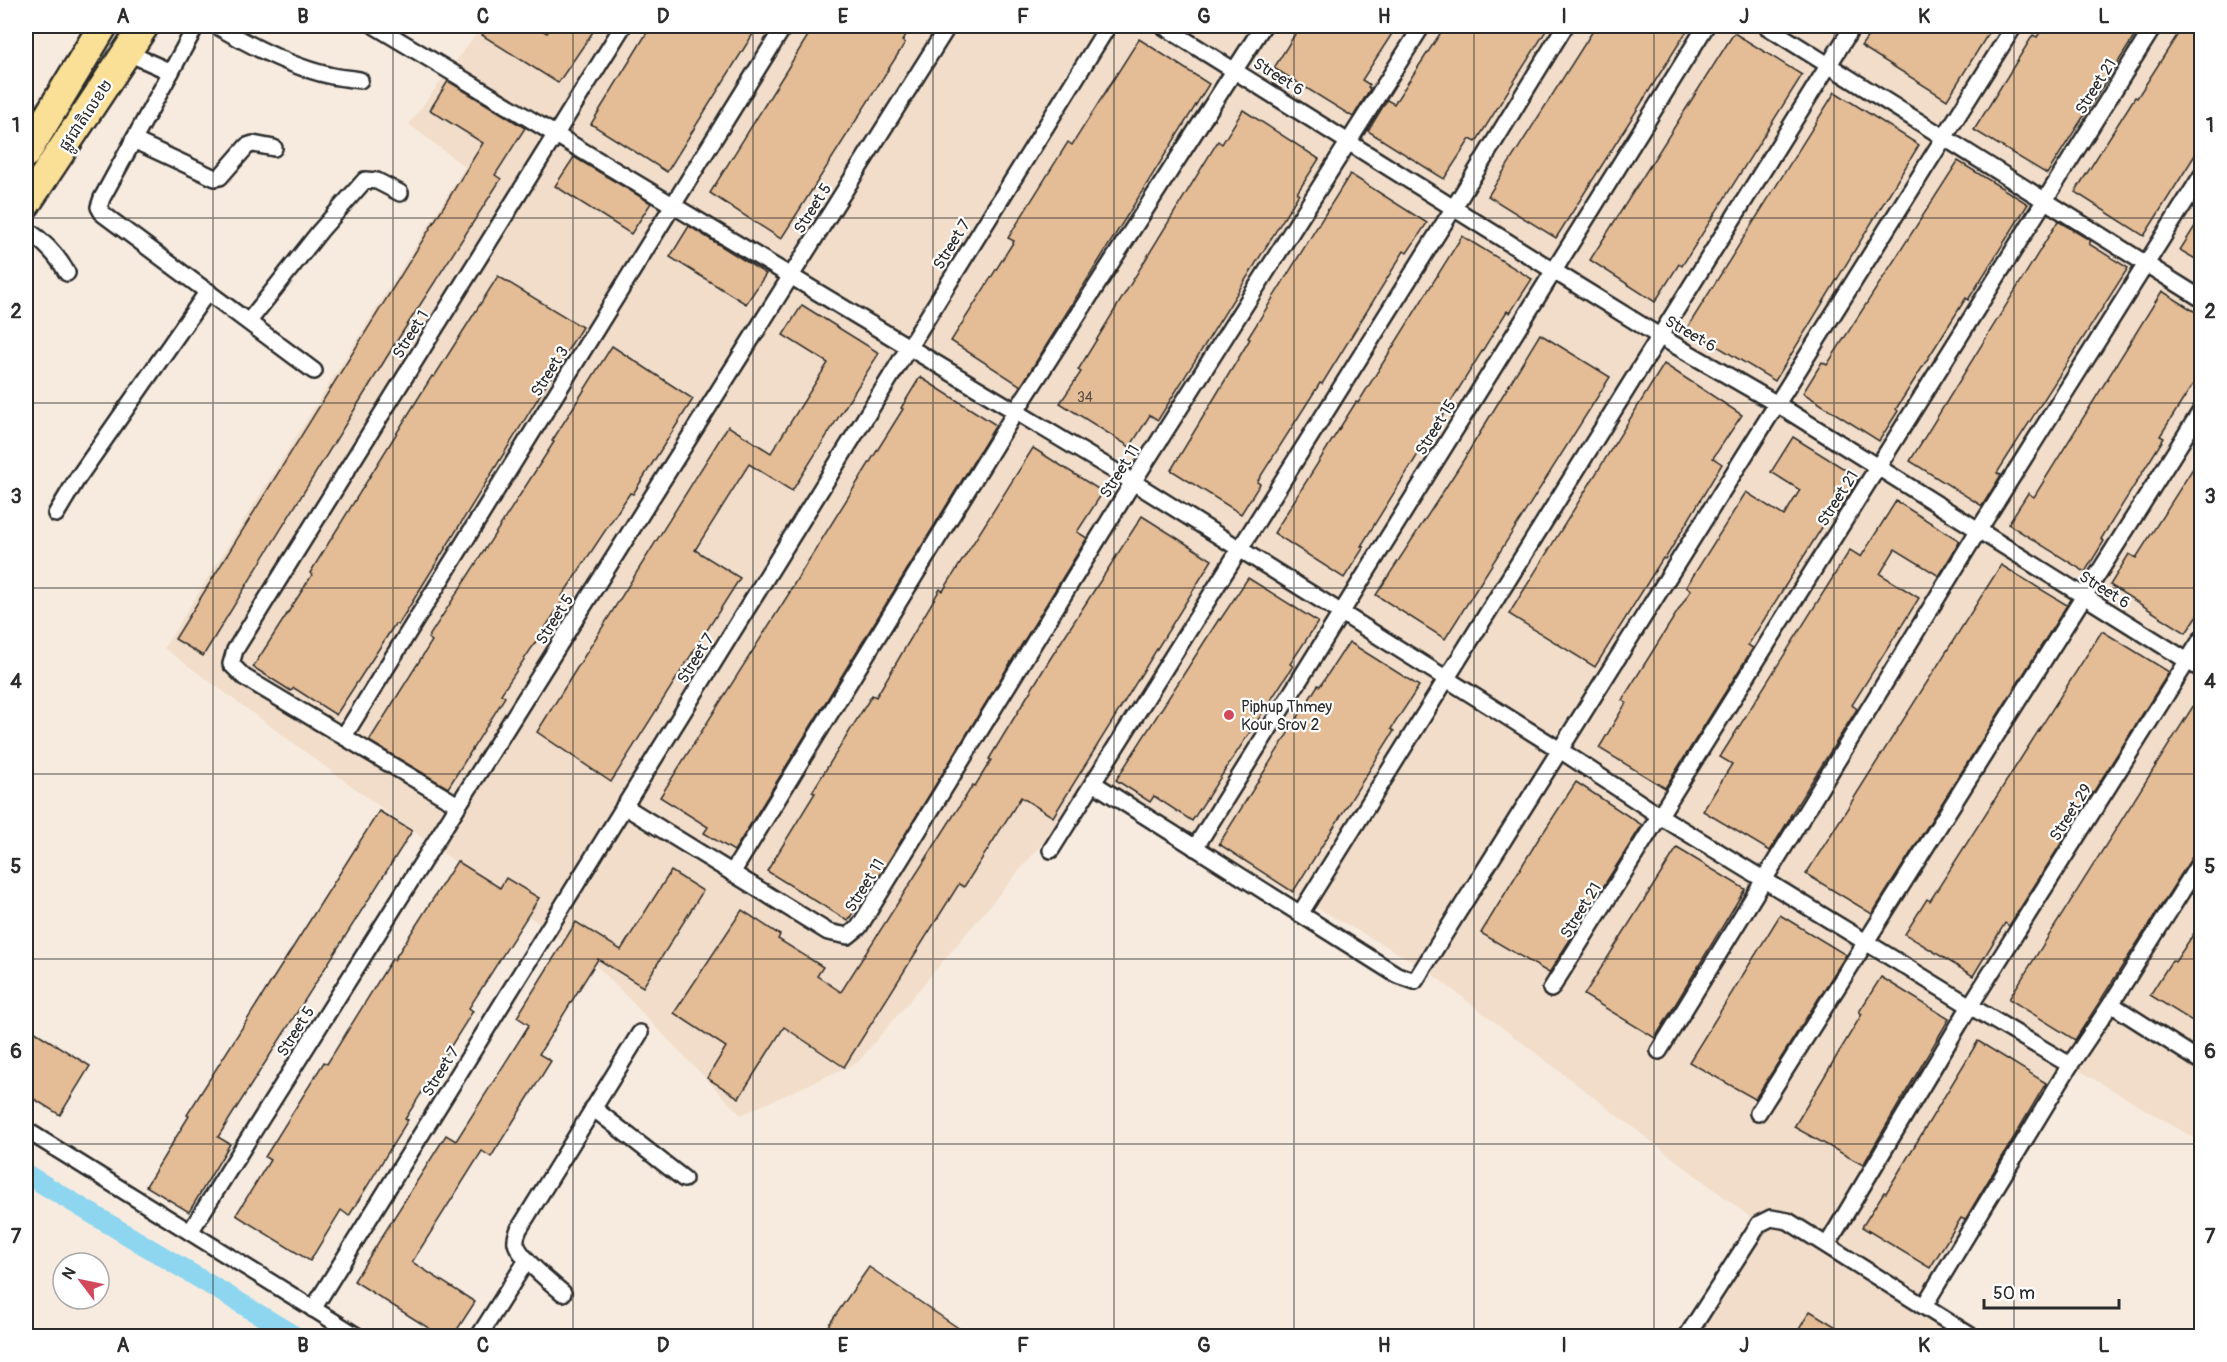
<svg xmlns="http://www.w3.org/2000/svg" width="2227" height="1362" font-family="Pangolin,'Noto Sans Khmer',sans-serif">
  <rect width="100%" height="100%" fill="#f7ebdf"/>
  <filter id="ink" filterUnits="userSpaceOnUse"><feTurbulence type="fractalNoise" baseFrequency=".0167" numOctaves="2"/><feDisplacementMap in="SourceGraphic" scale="12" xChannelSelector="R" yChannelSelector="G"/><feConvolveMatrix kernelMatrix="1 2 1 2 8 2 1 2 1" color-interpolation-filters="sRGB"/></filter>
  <g filter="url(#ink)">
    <path fill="#f1ddc9" d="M482 26H2201V1142L2070 1065 1924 1306 1959 1336H1687L1758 1223 1423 967 1093 783 858 1062 741 1115 598 967 164 648 465 167 409 124Z"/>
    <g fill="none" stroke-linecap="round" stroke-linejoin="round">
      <path stroke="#8ed6f0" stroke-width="20" d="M26 1174 295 1336"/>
    </g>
    <g fill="#e4bc95" stroke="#2b2b2b" stroke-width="1.5">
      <path d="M488 26H535L547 33 552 26H597L558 83 482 35Z"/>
      <path d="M651 26H758L667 172 591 124Z"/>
      <path d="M814 26H912L902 41 905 43 781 239 710 193Z"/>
      <path d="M1300 26H1397L1362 80 1370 85 1368 87 1370 89 1353 117 1274 68Z"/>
      <path d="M1445 26H1549L1476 142 1470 139 1444 179 1368 131 1387 100 1394 104Z"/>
      <path d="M1596 26H1690L1556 238 1488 196Z"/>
      <path d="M1875 26H1993L1947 100 1861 46Z"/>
      <path d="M2044 26H2141L2047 174 1974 130 2033 35 2037 37Z"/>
      <path d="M2183 26H2202V144L2144 236 2075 192 2135 97 2137 98Z"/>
      <path d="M1734 33 1802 75 1682 266 1679 264 1655 302 1590 260Z"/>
      <path d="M1139 39 1209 84 1021 386 951 341 1014 241 1008 238 1068 142 1072 145Z"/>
      <path d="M448 81 525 128 495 175 501 179 393 347 203 656 175 639 483 143 430 110Z"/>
      <path d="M1835 92 1919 145 1775 381 1687 328Z"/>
      <path d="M1243 110 1319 159 1297 193 1299 194 1158 420 1150 415 1130 447 1060 403 1081 372 1078 370 1218 141 1222 144Z"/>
      <path d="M574 157 651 203 631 234 555 186Z"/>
      <path d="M1958 161 2028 204 1968 300 1966 298 1896 409 1898 411 1879 441 1803 393 1822 362 1827 365Z"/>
      <path d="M1350 174 1427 223 1407 253 1404 251 1322 384 1320 383 1257 482 1260 484 1241 514 1171 470 1250 339 1248 338Z"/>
      <path d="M2202 215V263L2180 250Z"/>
      <path d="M2058 221 2091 241 2089 244 2128 268 1997 473 2001 475 1982 506 1910 461Z"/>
      <path d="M689 226 766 274 746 304 670 257Z"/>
      <path d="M1462 236 1532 279 1510 313 1507 311 1361 546 1364 547 1344 578 1274 533 1356 402 1358 403Z"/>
      <path d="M498 276 582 327 398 625 395 624 336 715 294 688 291 691 253 667 312 575 310 573 432 376 434 377Z"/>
      <path d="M2162 291 2202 316V370L2160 436 2164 438 2101 539 2104 541 2085 572 2008 524 2028 493 2034 497Z"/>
      <path d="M802 305 879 353 792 491 749 464 695 550 740 578 611 782 537 732 728 426 771 453 828 363 783 335Z"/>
      <path d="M1540 334 1610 377 1445 639 1376 595 1461 464Z"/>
      <path d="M612 346 693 399 633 494 630 493 562 596 565 598 501 694 505 697 448 788 369 741 432 641 428 638 554 442 552 441Z"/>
      <path d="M1664 364 1742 415 1713 458 1722 464 1665 559 1663 558 1595 667 1509 614Z"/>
      <path d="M920 377 996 425 734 851 704 833 708 827 660 797 790 592H789L903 409 901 408Z"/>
      <path d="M1793 437 1859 478 1838 513 1833 510 1748 645 1753 648 1665 788 1599 748 1626 703 1622 700 1691 590 1686 587 1746 492 1784 516 1800 490 1771 472Z"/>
      <path d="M1033 448 1103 492 1077 532 1087 538 863 903 860 901 848 921 767 871 815 793 812 792 872 695 876 697 940 589 943 591Z"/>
      <path d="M2202 454V609L2186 633 2110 585 2129 554 2136 558Z"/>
      <path d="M1896 501 1960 541 1939 576 1895 549 1880 574 1919 598 1852 705 1857 709 1790 816H1791L1770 851 1703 811 1732 764 1720 757 1850 550 1861 557Z"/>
      <path d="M1142 516 1212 560 1053 817 1021 797 964 887 959 884 844 1067 784 1027 739 1098 707 1078 726 1047 674 1013 742 910 780 935 778 939 823 967 817 976 841 992 973 785 975 786 991 760 989 759 1050 659Z"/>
      <path d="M2001 565 2067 605 1872 914 1806 874Z"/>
      <path d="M1248 578 1318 622 1290 664 1293 666 1192 821 1154 796 1150 802 1116 780 1219 619 1220 620Z"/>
      <path d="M2102 631 2169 672 2009 926 2005 923 1973 976 1905 934 1927 899 1930 901Z"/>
      <path d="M1349 642 1419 686 1391 729 1394 731 1293 892 1219 844 1318 685 1320 686Z"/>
      <path d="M2202 692V848L2194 854 2075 1040 2009 999Z"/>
      <path d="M1576 782 1642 825 1549 973 1481 933 1542 833H1543Z"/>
      <path d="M379 811 412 831 218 1137 230 1144 189 1212 146 1186 189 1116 187 1115Z"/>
      <path d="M1677 848 1745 889 1655 1038 1584 995Z"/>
      <path d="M457 861 500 888 506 878 539 898 469 1008 473 1011 405 1119 408 1120 349 1216 341 1210 310 1261 236 1215 270 1160 265 1157 324 1062 327 1064 392 959 394 960Z"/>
      <path d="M671 871 703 891 643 987 598 959 539 1054 551 1061 491 1157 482 1151 412 1262 475 1302 453 1336H441L354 1281 446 1135 456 1141 529 1025 517 1017 576 922 621 950Z"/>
      <path d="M1780 915 1846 955 1755 1099 1689 1062Z"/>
      <path d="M2202 921V1027L2150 995 2172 960 2175 962Z"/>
      <path d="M1881 977 1949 1019 1863 1165 1794 1127 1862 1014 1859 1012Z"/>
      <path d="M32 1030 90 1066 60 1115 26 1094V1041Z"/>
      <path d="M1978 1041 2046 1083 1965 1220 1961 1218 1930 1268 1862 1227 1884 1192 1886 1193Z"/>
      <path d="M869 1267 970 1336H821Z"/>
      <path d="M1810 1311 1851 1336H1795Z"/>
    </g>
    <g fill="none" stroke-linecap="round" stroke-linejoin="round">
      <defs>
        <g id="street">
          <path d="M196 26 102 198 99 207 103 214 314 371"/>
          <path d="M217 26C251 46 289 66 328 75 338 78 350 78 360 80"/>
          <path d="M375 26 1133 482 1560 750 1660 816 1970 1006 2070 1065 2111 1004 2202 1062"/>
          <path d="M1163 26 1554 271 1659 336 1777 404 2202 670"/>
          <path d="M1766 26 2202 299"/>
          <path d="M128 53 171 72"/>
          <path d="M133 140 215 178 220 177 247 146 253 144 274 148"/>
          <path d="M26 229C43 241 57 254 67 273"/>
          <path d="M249 321 320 231 365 180 377 181 400 193"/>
          <path d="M56 514 77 479 208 291"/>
          <path d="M344 736 784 26"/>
          <path d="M1093 783 1397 975 1415 981 2014 26"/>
          <path d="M458 805 244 677 231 664 235 650 623 26"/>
          <path d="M624 806 828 932 848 936 859 927 1133 482 1422 26"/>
          <path d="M1195 848 1706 26"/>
          <path d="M1051 850 1453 209 1565 26"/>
          <path d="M732 873 1016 411 1263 26"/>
          <path d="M1300 914 1853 26"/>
          <path d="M1551 989 2154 26"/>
          <path d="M2111 1004 2202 859"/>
          <path d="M1659 1051 1978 531 2202 175"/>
          <path d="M593 1108 684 1179"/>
          <path d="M1758 1113 2202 409"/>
          <path d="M26 1130 357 1336"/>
          <path d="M190 1232 948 26"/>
          <path d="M1827 1245 1970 1006 2202 638"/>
          <path d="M563 1293C551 1283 519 1257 516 1243 515 1238 517 1234 519 1229L640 1033"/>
          <path d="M1924 1306 2070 1065"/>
          <path d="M313 1309 1108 26"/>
          <path d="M479 1336 527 1260"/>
          <path d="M1687 1336 1759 1224 1771 1218 1788 1221 1971 1336"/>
        </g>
        <g id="highway">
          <path d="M26 153 103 26"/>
          <path d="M26 204 144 26"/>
        </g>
      </defs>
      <use href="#street" stroke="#2b2b2b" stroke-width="20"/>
      <use href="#highway" stroke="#2b2b2b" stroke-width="33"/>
      <use href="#street" stroke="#fff" stroke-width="15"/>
      <use href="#highway" stroke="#fadf96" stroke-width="28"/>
    </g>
  </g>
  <path fill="none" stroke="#2b2b2b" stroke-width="1.5" stroke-opacity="0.55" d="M213 26V1336M393 26V1336M573 26V1336M753 26V1336M933 26V1336M1114 26V1336M1294 26V1336M1474 26V1336M1654 26V1336M1834 26V1336M2014 26V1336M26 218H2202M26 403H2202M26 588H2202M26 774H2202M26 959H2202M26 1144H2202"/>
  <circle fill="#d1495b" stroke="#fff" stroke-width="2" cx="1229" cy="715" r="6"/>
  <g text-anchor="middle" stroke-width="4.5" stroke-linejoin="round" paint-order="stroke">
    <g font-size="14" fill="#594f46">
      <text x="1085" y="402">34</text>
    </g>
    <g font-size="16" fill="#2b2b2b" stroke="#fff">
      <text transform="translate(1279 76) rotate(32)" y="6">Street 6</text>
      <text transform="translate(2095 86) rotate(-58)" y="6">Street 21</text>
      <text transform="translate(85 115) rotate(-56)" y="6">ផ្លូវជាតិលេខ២</text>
      <text transform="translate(812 208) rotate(-58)" y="6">Street 5</text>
      <text transform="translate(951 244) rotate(-58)" y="6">Street 7</text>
      <text transform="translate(1691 333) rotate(30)" y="6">Street 6</text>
      <text transform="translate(410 334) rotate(-58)" y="6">Street 1</text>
      <text transform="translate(549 371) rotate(-58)" y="6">Street 3</text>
      <text transform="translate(1435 427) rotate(-58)" y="6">Street 15</text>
      <text transform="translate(1119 471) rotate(-58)" y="6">Street 11</text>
      <text transform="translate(1837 498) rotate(-58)" y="6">Street 21</text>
      <text transform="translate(2105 589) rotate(32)" y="6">Street 6</text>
      <text transform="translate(554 619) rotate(-58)" y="6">Street 5</text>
      <text transform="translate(695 658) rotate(-58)" y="6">Street 7</text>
      <text transform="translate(2070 812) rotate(-58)" y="6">Street 29</text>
      <text transform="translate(864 885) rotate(-58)" y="6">Street 11</text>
      <text transform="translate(1580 910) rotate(-58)" y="6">Street 21</text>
      <text transform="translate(295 1031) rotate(-58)" y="6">Street 5</text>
      <text transform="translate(440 1071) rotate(-58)" y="6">Street 7</text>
    </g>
    <g font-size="16" fill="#2b2b2b" stroke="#fff" text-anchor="start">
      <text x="1241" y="712">Piphup Thmey<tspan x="1241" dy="18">Kour Srov 2</tspan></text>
    </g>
  </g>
  <rect width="2227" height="1362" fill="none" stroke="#fff" stroke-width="66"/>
  <g transform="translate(81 1281) rotate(302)"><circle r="28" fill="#ffffff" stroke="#aaaaaa" stroke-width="1.5"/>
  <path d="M0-4.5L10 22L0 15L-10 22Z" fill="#d1495b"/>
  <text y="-9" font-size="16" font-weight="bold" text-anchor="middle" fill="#2b2b2b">N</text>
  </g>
  <path d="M1984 1299v9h135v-9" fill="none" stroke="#2b2b2b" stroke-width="3"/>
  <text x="1993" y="1299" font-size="18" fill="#2b2b2b" stroke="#ffffff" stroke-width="4.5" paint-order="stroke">50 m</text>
  <rect x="33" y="33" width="2161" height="1296" fill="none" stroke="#2b2b2b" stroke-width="2"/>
  <g font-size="20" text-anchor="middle" font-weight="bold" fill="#2b2b2b">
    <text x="123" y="23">A</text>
    <text x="303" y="23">B</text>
    <text x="483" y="23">C</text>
    <text x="663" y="23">D</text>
    <text x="843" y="23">E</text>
    <text x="1023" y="23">F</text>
    <text x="1204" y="23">G</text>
    <text x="1384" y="23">H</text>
    <text x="1564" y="23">I</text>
    <text x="1744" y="23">J</text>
    <text x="1924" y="23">K</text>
    <text x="2104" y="23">L</text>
    <text x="16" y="132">1</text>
    <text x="2210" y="132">1</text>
    <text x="16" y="318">2</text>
    <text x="2210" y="318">2</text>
    <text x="16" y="503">3</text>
    <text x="2210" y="503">3</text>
    <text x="16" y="688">4</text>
    <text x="2210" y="688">4</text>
    <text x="16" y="873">5</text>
    <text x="2210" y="873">5</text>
    <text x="16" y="1058">6</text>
    <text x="2210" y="1058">6</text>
    <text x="16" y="1243">7</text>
    <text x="2210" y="1243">7</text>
    <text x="123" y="1352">A</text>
    <text x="303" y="1352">B</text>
    <text x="483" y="1352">C</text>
    <text x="663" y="1352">D</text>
    <text x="843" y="1352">E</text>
    <text x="1023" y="1352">F</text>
    <text x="1204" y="1352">G</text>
    <text x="1384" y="1352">H</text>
    <text x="1564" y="1352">I</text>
    <text x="1744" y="1352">J</text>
    <text x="1924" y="1352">K</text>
    <text x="2104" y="1352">L</text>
  </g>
</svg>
